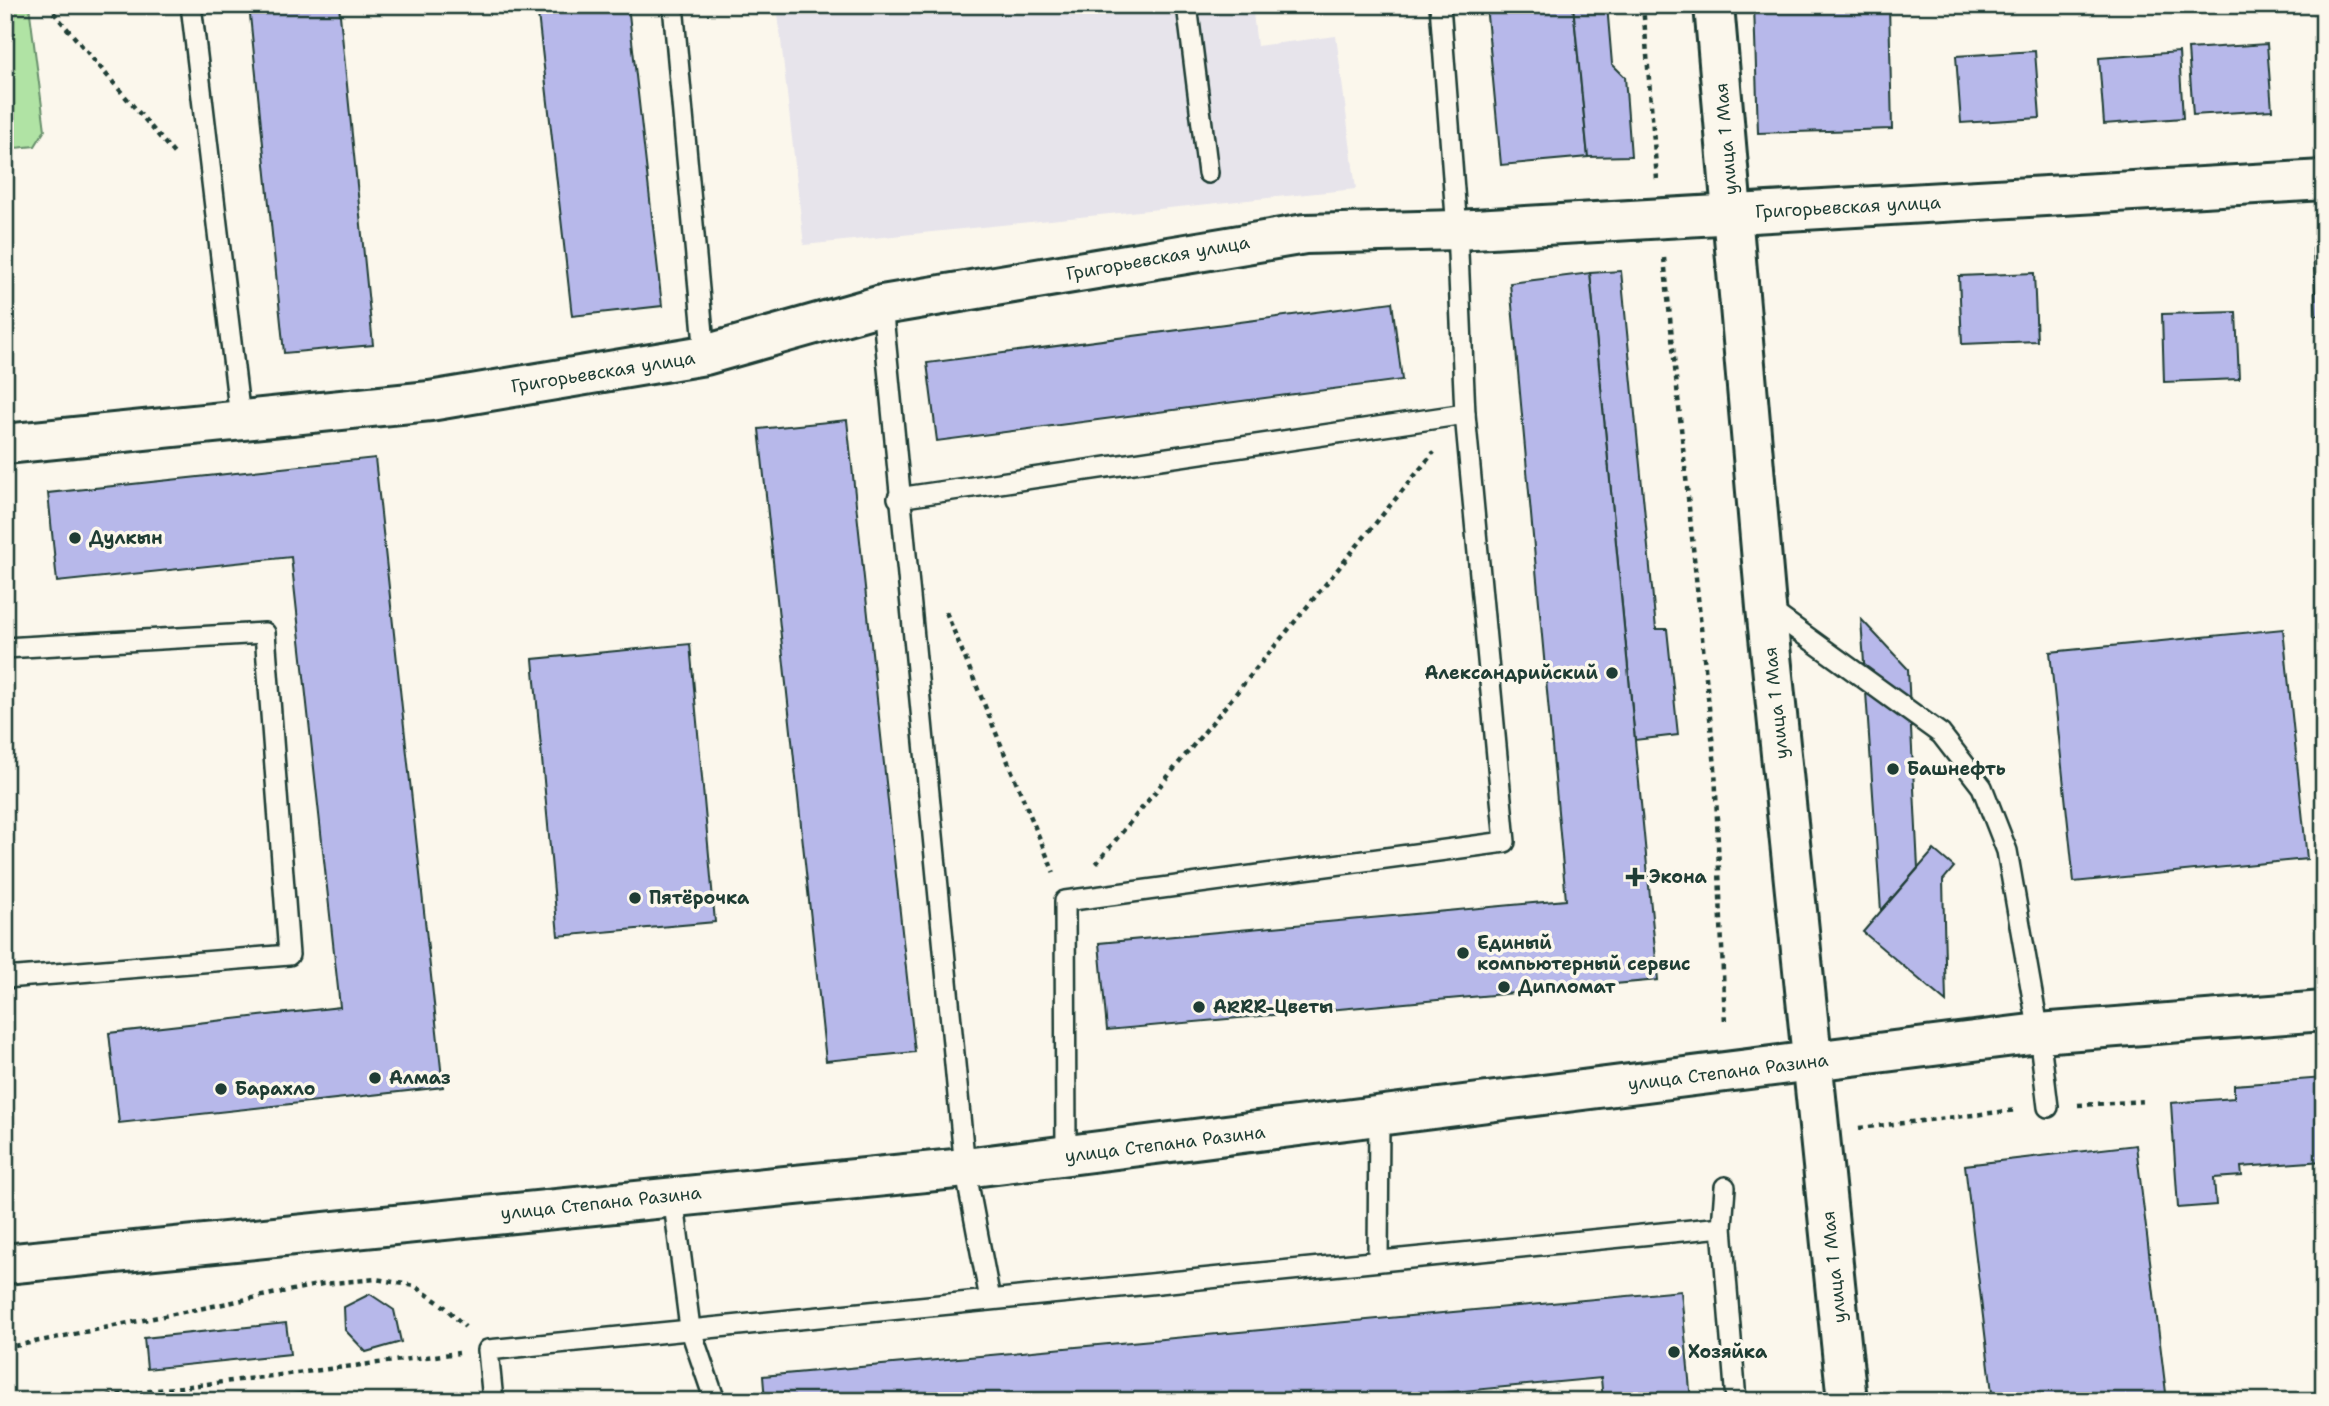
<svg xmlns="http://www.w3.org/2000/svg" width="2329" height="1406" font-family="'Shantell Sans',sans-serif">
  <rect width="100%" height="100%" fill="#fbf7ec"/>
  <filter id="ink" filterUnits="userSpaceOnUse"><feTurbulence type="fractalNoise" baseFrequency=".0143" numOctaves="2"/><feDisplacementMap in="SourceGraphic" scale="14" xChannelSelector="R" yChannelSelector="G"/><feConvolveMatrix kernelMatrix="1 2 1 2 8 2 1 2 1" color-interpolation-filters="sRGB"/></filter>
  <g filter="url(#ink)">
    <path fill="#e7e4eb" d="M777 5H1252L1257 46 1336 36 1356 189 804 245Z"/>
    <path fill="#b0e3a4" stroke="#68906c" stroke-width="2" d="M5 5H29L45 130 35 146 5 149Z"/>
    <g fill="#b7b8ea" stroke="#1f3d34" stroke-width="2">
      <path d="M249 5H339L373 345 284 353Z"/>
      <path d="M537 5H628L662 306 572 316Z"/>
      <path d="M1486 5H1573L1588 157 1501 165Z"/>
      <path d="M1573 5H1607L1612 64 1625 77 1631 156 1588 157Z"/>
      <path d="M1754 5H1889L1892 129 1758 133Z"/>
      <path d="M2267 44 2272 110 2193 115 2188 49Z"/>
      <path d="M2035 51 2040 118 1961 123 1956 56Z"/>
      <path d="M2179 52 2183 118 2104 124 2099 58Z"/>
      <path d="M2324 247V315H2316L2313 248Z"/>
      <path d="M1621 271 1656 629H1667L1678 735 1635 740 1590 273Z"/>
      <path d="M1590 273 1658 980 1107 1030 1099 943 1566 900 1510 283Z"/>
      <path d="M2034 273 2037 341 1962 344 1959 276Z"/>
      <path d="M1392 302 1402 380 937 441 927 363Z"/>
      <path d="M2236 312 2239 379 2164 382 2162 314Z"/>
      <path d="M5 353 12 414H5Z"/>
      <path d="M847 420 915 1052 826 1061 759 429Z"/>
      <path d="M375 458 443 1087 119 1123 109 1033 340 1007 291 557 57 582 48 493Z"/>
      <path d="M1861 619 1908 669 1918 868 1881 911Z"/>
      <path d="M2283 629 2307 859 2074 882 2050 652Z"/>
      <path d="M690 644 715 922 558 936 533 659Z"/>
      <path d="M1934 850 1954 867 1943 880 1946 1002 1863 932Z"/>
      <path d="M2324 1078V1161L2241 1167 2242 1176 2214 1178 2216 1205 2178 1208 2171 1103 2234 1098V1085Z"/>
      <path d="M2136 1145 2167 1401H1993L1965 1165Z"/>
      <path d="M1681 1291 1691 1401H1603L1601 1378 1358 1401H765L763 1376Z"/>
      <path d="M370 1294 394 1310 401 1342 366 1352 345 1330 344 1307Z"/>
      <path d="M286 1323 290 1354 147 1369 144 1338Z"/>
      <path d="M311 1392 312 1401H221Z"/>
    </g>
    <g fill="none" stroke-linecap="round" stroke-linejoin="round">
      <defs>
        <g id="service">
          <path d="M191 5 240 418"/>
          <path d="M673 5 705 355"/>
          <path d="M1187 5 1208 173"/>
          <path d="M882 305 965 1168 990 1299"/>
          <path d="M898 498 1465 414"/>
          <path d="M1767 608 1941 734 1982 787 2007 851 2039 1033 2048 1107"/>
          <path d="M5 648 265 633 289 955 5 978"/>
          <path d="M1066 1156 1065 901 1505 842 1465 414 1457 230 1440 5"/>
          <path d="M1725 1187 1722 1227 1736 1401"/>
          <path d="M673 1196 690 1328 715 1401"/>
          <path d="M1378 1261 1379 1118"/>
          <path d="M493 1401 488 1350 1722 1227"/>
        </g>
        <g id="minor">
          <path d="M5 444 430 401 705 355 882 305 1305 234 1457 230 2324 180"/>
          <path d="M1812 1061 2039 1033 2324 1011"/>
        </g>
        <g id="secondary">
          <path d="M1714 5 1766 607 1847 1401"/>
          <path d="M5 1264 965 1168 1812 1061"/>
        </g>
      </defs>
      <use href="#service" stroke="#1f3d34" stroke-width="24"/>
      <use href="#minor" stroke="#1f3d34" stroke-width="44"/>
      <use href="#secondary" stroke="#1f3d34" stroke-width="44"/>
      <g stroke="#1f3d34" stroke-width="4.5" stroke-dasharray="5 5" stroke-linecap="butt">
        <path d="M47 5 176 156"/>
        <path d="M1643 5 1657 179"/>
        <path d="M1664 258 1715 767 1725 1024"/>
        <path d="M946 612 1054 873"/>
        <path d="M1096 864 1434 452"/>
        <path d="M2078 1105 2147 1101"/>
        <path d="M1859 1128 2017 1110"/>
        <path d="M5 1348 322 1284 376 1279 415 1286 445 1307 465 1327"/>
        <path d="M68 1401 459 1353"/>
      </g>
      <use href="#service" stroke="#fbf7ec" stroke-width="19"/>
      <use href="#minor" stroke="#fbf7ec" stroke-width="38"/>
      <use href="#secondary" stroke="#fbf7ec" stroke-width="38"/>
    </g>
  </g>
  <g fill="#1f3d34" stroke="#fbf7ec" stroke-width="2.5">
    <circle cx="75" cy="538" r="7"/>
    <circle cx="1612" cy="673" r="7"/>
    <circle cx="1893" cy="769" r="7"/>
    <path d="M1631.5 866.5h7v7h7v7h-7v7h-7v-7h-7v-7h7z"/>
    <circle cx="635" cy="898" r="7"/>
    <circle cx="1463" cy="953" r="7"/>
    <circle cx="1504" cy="987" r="7"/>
    <circle cx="1199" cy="1007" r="7"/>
    <circle cx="375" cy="1078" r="7"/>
    <circle cx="221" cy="1089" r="7"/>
    <circle cx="1674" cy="1352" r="7"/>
  </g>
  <g text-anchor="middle" stroke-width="7" stroke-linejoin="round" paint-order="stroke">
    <g font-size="18" fill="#1f3d34" stroke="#fbf7ec">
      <text transform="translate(1726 139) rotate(-95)" y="6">улица 1 Мая</text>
      <text transform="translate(1848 207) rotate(-3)" y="6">Григорьевская улица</text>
      <text transform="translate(1158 258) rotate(-10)" y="6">Григорьевская улица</text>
      <text transform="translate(603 372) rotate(-9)" y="6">Григорьевская улица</text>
      <text transform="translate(1776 703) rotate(-96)" y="6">улица 1 Мая</text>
      <text transform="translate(1728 1072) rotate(-7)" y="6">улица Степана Разина</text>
      <text transform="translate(1165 1144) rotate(-7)" y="6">улица Степана Разина</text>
      <text transform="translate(601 1203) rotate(-6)" y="6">улица Степана Разина</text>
      <text transform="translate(1834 1267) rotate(-96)" y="6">улица 1 Мая</text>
    </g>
    <g font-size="18" font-weight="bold" fill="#1f3d34" stroke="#fbf7ec" text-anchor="start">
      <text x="89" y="544">Дулкын</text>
      <text x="1598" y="679" text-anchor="end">Александрийский</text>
      <text x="1907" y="775">Башнефть</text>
      <text x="1649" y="883">Экона</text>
      <text x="649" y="904">Пятёрочка</text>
      <text x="1477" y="949">Единый<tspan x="1477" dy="21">компьютерный сервис</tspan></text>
      <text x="1518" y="993">Дипломат</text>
      <text x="1213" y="1013">ARRR-Цветы</text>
      <text x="389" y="1084">Алмаз</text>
      <text x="235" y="1095">Барахло</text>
      <text x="1688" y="1358">Хозяйка</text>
    </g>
  </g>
  <rect width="2329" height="1406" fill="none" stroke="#fbf7ec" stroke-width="28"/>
  <rect x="14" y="14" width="2301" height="1378" fill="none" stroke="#1f3d34" stroke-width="2.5" filter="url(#ink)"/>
</svg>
